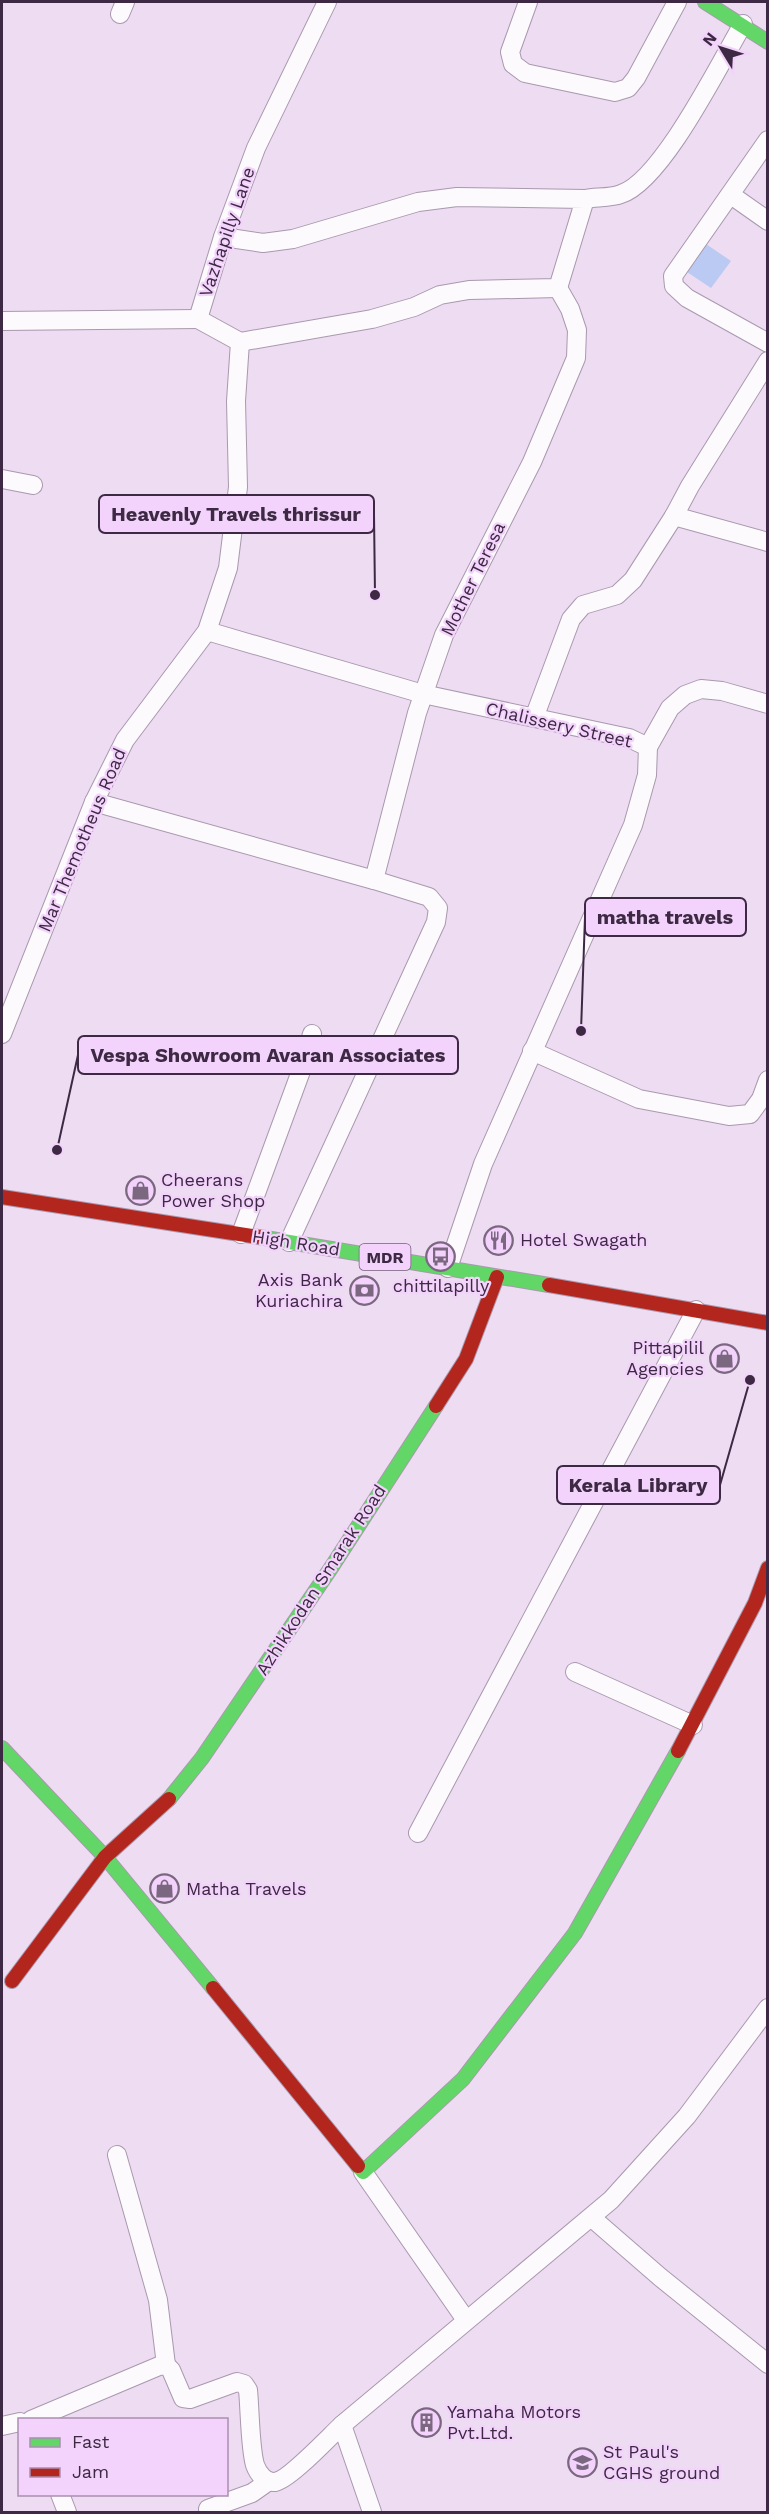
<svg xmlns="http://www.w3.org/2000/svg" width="769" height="2514" font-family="'Work Sans',sans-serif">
  <rect width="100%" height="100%" fill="#eddcf2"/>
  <path fill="#bacaf3" d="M703 242 731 261 711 288 684 270Z"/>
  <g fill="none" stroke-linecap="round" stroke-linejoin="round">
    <defs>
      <g id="street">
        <path d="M528 2 510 52 513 64 525 73 615 92 628 88 636 78 677 2"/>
        <path d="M120 14 125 2"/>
        <path d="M768 140 673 276 674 286 687 298 768 343"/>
        <path d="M731 195 768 221"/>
        <path d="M585 199C596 197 611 198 621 194 662 181 720 63 743 24"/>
        <path d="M223 237 263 243 293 239 418 202 457 197 585 199 558 288 469 290 440 295 414 307 372 319 240 342"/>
        <path d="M198 319 223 237 256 148 327 2"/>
        <path d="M2 321 198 319"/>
        <path d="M2 479 33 485"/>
        <path d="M674 516 768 542"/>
        <path d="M207 631 423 694 629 738 648 747"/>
        <path d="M534 718 571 619 583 605 617 595 633 580 674 516 690 486 768 361"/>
        <path d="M94 802 374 880 429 897 438 908 436 922 289 1242"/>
        <path d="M374 880 417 713 444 635 532 462 576 358 577 330 570 309 558 288"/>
        <path d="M2 1034 94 802 125 740 207 631 228 568 238 487 236 401 240 342 198 319"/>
        <path d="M532 1051 639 1099 729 1116 750 1114 761 1099 768 1080"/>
        <path d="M241 1234 301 1071 312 1034"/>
        <path d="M448 1268 483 1164 633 825 647 775 648 747 670 708 685 695 701 689 722 691 768 704"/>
        <path d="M575 1672 693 1725"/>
        <path d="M418 1833 696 1310"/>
        <path d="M117 2155 158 2300 166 2365"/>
        <path d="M363 2172 466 2320"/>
        <path d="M592 2218 660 2277 768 2364"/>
        <path d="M31 2420 159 2366 166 2365 171 2370 183 2398 190 2399 237 2382 244 2384 248 2390C250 2410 250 2448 255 2465 258 2473 265 2483 275 2482 289 2480 330 2436 342 2425"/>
        <path d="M2 2426 20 2422"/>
        <path d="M60 2494 67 2512"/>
        <path d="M208 2509 252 2493 269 2481"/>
        <path d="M372 2512 342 2425 611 2200 687 2116 768 2008"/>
      </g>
      <g id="fast">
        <path d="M705 2 768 42"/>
        <path d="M265 1238 549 1285"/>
        <path d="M2 1748 105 1857 213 1988"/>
        <path d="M169 1799 202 1758 331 1568 436 1406"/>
        <path d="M358 2166 363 2172 463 2079 575 1933 678 1751"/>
      </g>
      <g id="jam">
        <path d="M2 1197 265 1238"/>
        <path d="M549 1285 768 1323"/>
        <path d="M436 1406 466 1359 497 1277"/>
        <path d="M678 1751 755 1603 768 1568"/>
        <path d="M12 1981 105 1857 169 1799"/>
        <path d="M213 1988 358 2166"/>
      </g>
    </defs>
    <use href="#street" stroke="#a999ae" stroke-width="20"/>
    <use href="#fast" stroke="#a999ae" stroke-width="16"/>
    <use href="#jam" stroke="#a999ae" stroke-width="16"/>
    <use href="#street" stroke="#fcfafd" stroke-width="18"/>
    <use href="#fast" stroke="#63d668" stroke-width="14"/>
    <use href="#jam" stroke="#b3261e" stroke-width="14"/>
  </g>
  <defs>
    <symbol id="shop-ring" viewBox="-11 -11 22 22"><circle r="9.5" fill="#f3d3fb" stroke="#7b6880" stroke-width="1.5"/><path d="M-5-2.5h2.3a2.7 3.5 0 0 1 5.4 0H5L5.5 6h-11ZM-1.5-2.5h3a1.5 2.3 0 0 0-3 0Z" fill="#7b6880"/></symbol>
    <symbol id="restaurant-ring" viewBox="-11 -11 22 22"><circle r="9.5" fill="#f3d3fb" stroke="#7b6880" stroke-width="1.5"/><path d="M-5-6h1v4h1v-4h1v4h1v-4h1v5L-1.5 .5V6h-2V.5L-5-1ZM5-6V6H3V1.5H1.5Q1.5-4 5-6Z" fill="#7b6880"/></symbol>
    <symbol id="bus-ring" viewBox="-11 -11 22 22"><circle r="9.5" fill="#f3d3fb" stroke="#7b6880" stroke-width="1.5"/><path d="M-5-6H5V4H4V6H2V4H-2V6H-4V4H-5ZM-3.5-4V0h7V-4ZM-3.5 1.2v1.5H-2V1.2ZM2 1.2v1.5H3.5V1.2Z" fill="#7b6880"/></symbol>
    <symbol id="bank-ring" viewBox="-11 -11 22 22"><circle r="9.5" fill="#f3d3fb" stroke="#7b6880" stroke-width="1.5"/><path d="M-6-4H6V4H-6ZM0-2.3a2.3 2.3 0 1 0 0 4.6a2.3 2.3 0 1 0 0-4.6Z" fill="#7b6880"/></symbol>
    <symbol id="building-ring" viewBox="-11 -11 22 22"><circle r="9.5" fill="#f3d3fb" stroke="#7b6880" stroke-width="1.5"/><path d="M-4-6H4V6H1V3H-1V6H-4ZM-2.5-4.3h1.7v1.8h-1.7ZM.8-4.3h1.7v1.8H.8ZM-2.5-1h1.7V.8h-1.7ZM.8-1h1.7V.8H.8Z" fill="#7b6880"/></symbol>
    <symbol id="school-ring" viewBox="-11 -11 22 22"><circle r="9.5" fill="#f3d3fb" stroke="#7b6880" stroke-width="1.5"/><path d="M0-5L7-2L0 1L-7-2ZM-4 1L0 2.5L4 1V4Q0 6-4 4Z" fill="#7b6880"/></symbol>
  </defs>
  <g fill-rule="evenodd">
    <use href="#shop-ring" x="124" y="1174" width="33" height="33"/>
    <use href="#restaurant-ring" x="482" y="1224" width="33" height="33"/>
    <use href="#bus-ring" x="424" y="1240" width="33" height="33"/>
    <use href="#bank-ring" x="348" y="1274" width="33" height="33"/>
    <use href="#shop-ring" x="708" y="1342" width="33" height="33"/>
    <use href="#shop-ring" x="148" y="1872" width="33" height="33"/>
    <use href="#building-ring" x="410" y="2406" width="33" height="33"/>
    <use href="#school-ring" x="566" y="2446" width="33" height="33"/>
  </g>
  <g text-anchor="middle" stroke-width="4.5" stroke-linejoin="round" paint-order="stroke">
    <rect fill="#f3d3fb" stroke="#745c7a" stroke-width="1.5" x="359.5" y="1244" width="51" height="26" rx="4.5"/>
    <g font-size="16" font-weight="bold" fill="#3d2943">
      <text x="385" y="1263">MDR</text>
    </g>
    <g font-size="18" fill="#3d2943" stroke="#f3d3fb">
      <text transform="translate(227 232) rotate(-71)" y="6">Vazhapilly Lane</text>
      <text transform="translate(473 579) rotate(-64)" y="6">Mother Teresa</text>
      <text transform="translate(559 725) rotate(13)" y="6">Chalissery Street</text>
      <text transform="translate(82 840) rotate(-67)" y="6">Mar Themotheus Road</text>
      <text transform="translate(296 1243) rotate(9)" y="6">High Road</text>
      <text transform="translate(321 1580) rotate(-57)" y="6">Azhikkodan Smarak Road</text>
    </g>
    <g font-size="18" fill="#3d2943" stroke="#f3d3fb" text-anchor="start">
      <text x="161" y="1186">Cheerans<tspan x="161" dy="21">Power Shop</tspan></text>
      <text x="520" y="1246">Hotel Swagath</text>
      <text x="343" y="1286" text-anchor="end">Axis Bank<tspan x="343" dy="21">Kuriachira</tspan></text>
      <text x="441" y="1292" text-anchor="middle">chittilapilly</text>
      <text x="704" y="1354" text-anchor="end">Pittapilil<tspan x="704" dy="21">Agencies</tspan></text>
      <text x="186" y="1895">Matha Travels</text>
      <text x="447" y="2418">Yamaha Motors<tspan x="447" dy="21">Pvt.Ltd.</tspan></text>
      <text x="603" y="2458">St Paul's<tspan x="603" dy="21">CGHS ground</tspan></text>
    </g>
  </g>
  <path fill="none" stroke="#3d2943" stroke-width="2" d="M375 595L374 514M581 1031L585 917M57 1150L78 1055M750 1380L720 1485"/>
  <g fill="#3d2943" stroke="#f3d3fb" stroke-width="2">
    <circle cx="375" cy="595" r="6"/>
    <circle cx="581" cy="1031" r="6"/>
    <circle cx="57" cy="1150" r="6"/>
    <circle cx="750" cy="1380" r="6"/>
  </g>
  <g fill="#f3d3fb" stroke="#3d2943" stroke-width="2">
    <rect x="99" y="495" width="275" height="38" rx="6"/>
    <rect x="585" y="898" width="161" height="38" rx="6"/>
    <rect x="78" y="1036" width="380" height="38" rx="6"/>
    <rect x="557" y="1466" width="163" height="38" rx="6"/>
  </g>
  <g font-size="20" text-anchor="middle" font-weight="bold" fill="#3d2943">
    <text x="236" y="521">Heavenly Travels thrissur</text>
    <text x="665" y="924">matha travels</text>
    <text x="268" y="1062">Vespa Showroom Avaran Associates</text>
    <text x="638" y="1492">Kerala Library</text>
  </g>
  <rect width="769" height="2514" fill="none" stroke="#3d2943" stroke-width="6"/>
  <rect x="18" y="2418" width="210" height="78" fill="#f3d3fb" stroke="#aa8fb1" stroke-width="1.5"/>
  <rect x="30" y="2438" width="30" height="9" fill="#63d668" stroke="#aa8fb1" stroke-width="1.5"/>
  <text x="72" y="2448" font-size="18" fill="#3d2943">Fast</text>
  <rect x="30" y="2468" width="30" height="9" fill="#b3261e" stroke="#aa8fb1" stroke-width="1.5"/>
  <text x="72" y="2478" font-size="18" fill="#3d2943">Jam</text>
  <g transform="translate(721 48) rotate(308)" stroke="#f3d3fb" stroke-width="4.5" paint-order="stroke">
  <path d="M0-4.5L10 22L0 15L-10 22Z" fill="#3d2943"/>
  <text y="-9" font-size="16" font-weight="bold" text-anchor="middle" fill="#3d2943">N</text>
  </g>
</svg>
